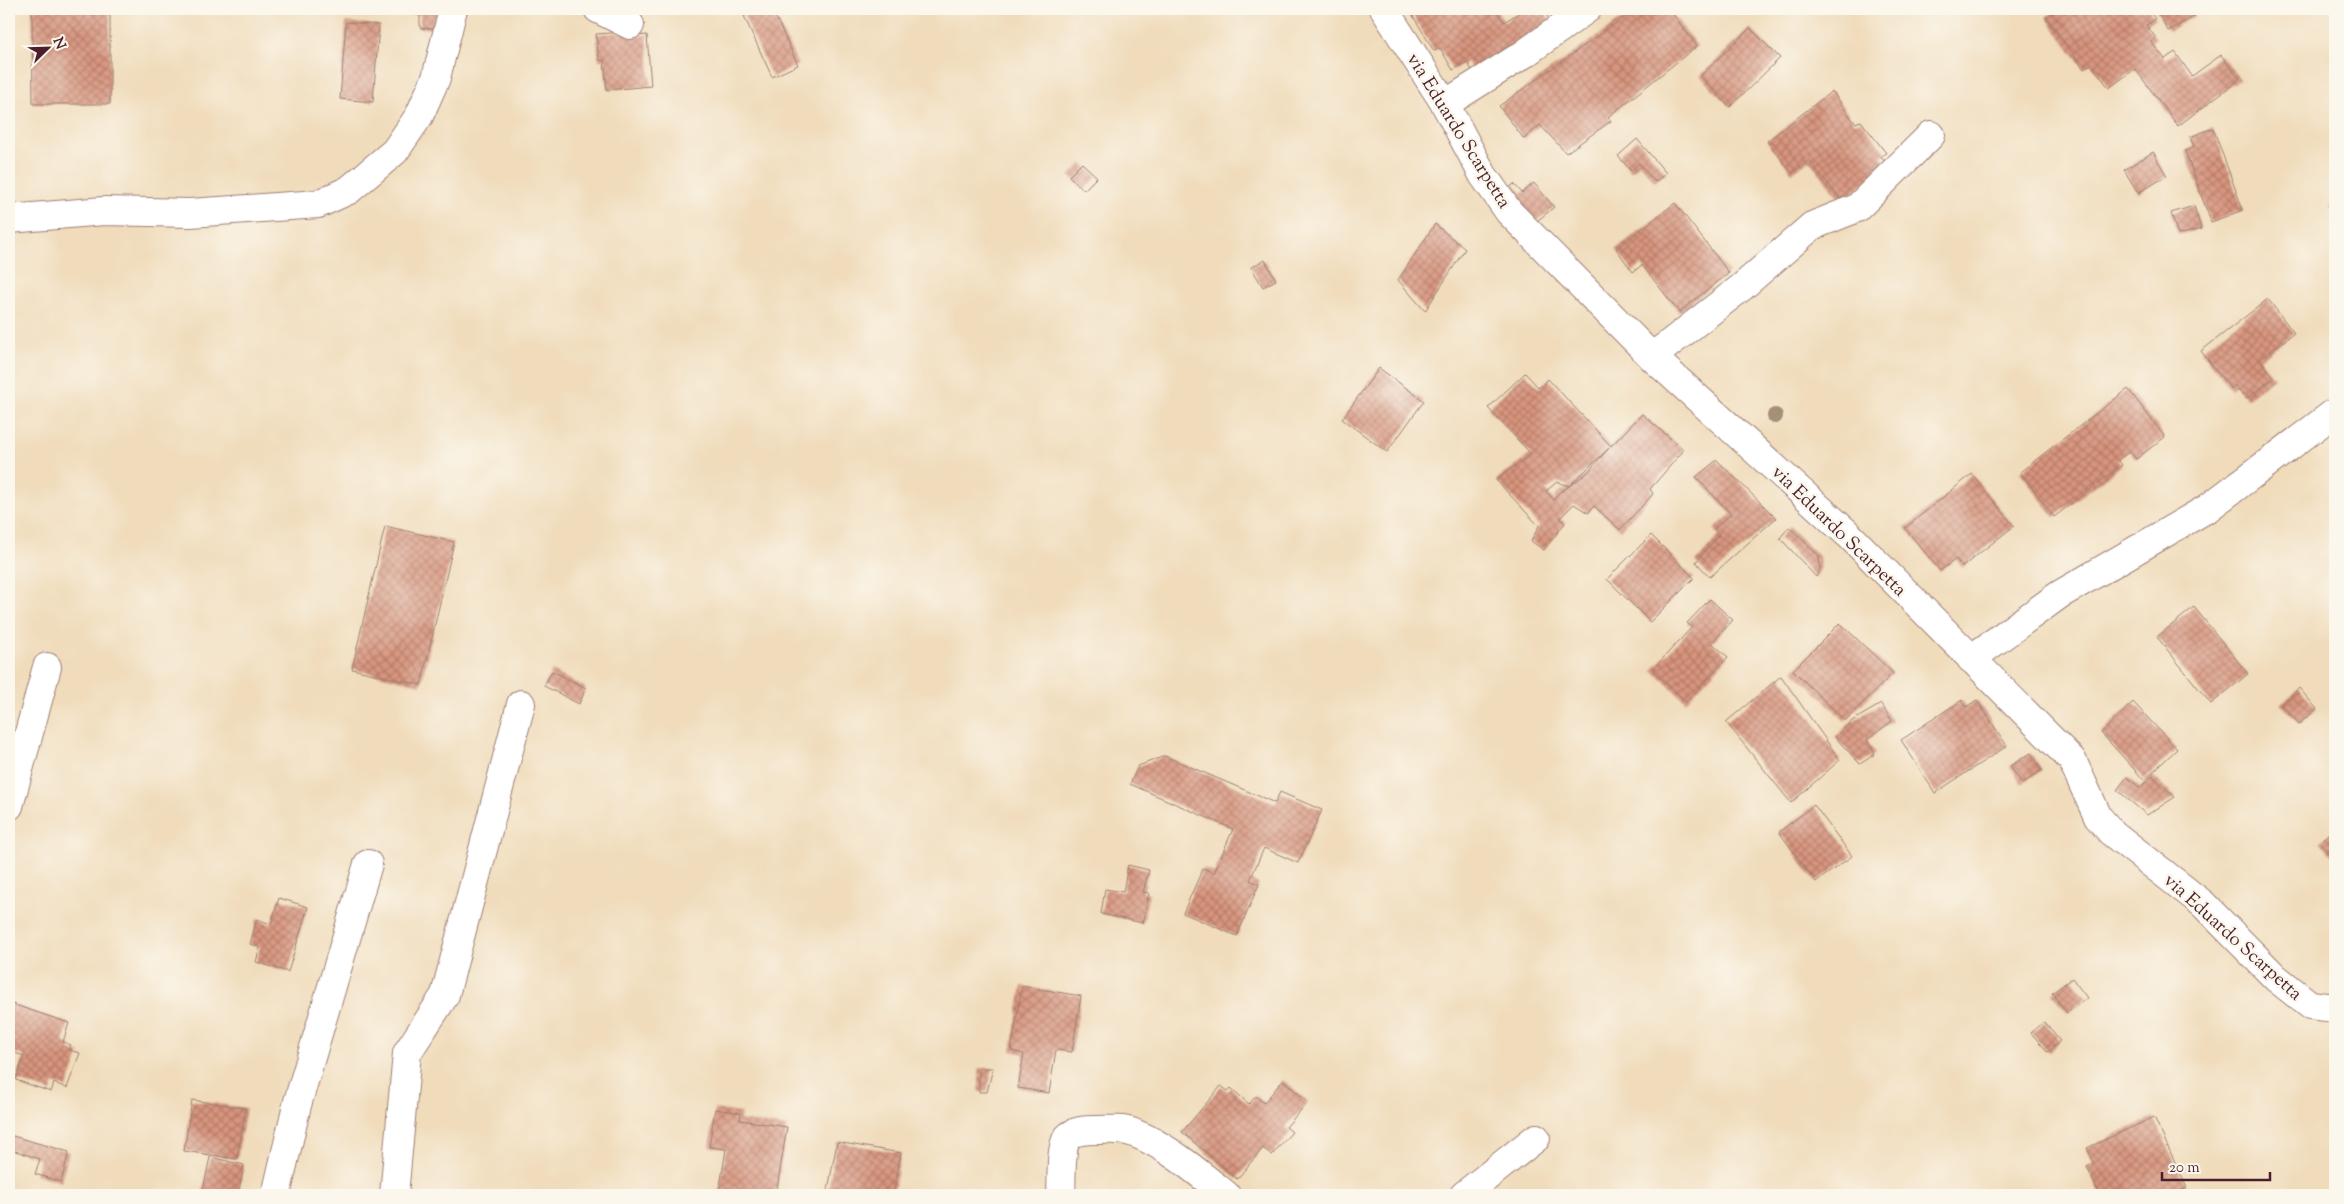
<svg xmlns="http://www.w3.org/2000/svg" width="2344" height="1204" font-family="'Sorts Mill Goudy',serif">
  <defs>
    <pattern id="building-cross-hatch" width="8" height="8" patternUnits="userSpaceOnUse" patternTransform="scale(1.25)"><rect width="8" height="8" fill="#d8957e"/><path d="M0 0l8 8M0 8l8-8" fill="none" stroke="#b17967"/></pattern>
  </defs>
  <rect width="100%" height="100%" fill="#fbf7ec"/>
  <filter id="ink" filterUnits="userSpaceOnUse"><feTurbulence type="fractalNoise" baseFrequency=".02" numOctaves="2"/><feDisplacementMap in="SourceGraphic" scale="10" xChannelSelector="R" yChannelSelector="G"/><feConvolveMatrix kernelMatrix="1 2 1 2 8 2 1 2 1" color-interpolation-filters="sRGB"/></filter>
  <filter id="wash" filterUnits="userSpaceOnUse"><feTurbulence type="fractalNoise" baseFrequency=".0096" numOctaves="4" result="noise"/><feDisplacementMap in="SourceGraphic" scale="20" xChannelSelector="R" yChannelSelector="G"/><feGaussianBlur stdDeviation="1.12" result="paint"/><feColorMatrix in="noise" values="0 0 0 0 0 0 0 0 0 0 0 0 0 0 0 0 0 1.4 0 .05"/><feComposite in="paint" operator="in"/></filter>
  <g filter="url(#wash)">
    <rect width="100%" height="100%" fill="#f0dcbb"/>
    <g id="blocks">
      <g fill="url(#building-cross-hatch)" fill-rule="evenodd">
        <path d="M32 9H110V104H33Z"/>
        <path d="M378 9H437L435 29 420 28V15L377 11Z"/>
        <path d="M760 9H772L798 65 772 77 744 16Z"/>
        <path d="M1409 9H1496L1504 22 1525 9H1543L1552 24 1475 75 1467 62 1453 70 1440 48 1434 51Z"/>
        <path d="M1636 9H1669L1697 46 1608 117 1611 121 1566 153 1540 125 1524 139 1499 106Z"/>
        <path d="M2057 9H2148L2155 19 2146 25 2156 38 2151 42 2165 59 2175 52 2192 76 2221 55 2240 79 2178 126 2135 69 2109 88 2091 64 2084 69 2046 17Z"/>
        <path d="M2156 9H2191L2195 16 2168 31Z"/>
        <path d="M346 22 379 25 373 102 340 99Z"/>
        <path d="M1750 28 1780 58 1730 107 1700 76Z"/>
        <path d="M637 31V36L647 35 651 86 607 90 604 60H599L596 34Z"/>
        <path d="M1832 91 1855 123 1861 121 1886 153 1881 156 1887 165 1842 201 1809 160 1792 173 1767 141Z"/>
        <path d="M2213 128 2243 210 2211 222 2185 151 2194 147 2190 137Z"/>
        <path d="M1637 139 1666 173 1655 182 1639 163 1631 171 1618 156Z"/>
        <path d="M2153 152 2167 176 2138 193 2124 170Z"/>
        <path d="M1082 163 1097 177 1084 190 1069 176Z"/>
        <path d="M1534 183 1554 207 1530 227 1502 194 1514 184 1522 193Z"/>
        <path d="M2335 201V214L2329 206Z"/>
        <path d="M1675 203 1729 273 1679 312 1642 265 1633 272 1616 249Z"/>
        <path d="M2194 206 2201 229 2178 235 2171 213Z"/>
        <path d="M1435 224 1465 249 1425 311 1398 280Z"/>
        <path d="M1265 260 1276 280 1263 287 1251 267Z"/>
        <path d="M2268 299 2294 333 2260 359 2274 378 2246 399 2235 385 2231 389 2201 351Z"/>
        <path d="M1379 368 1424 401 1387 452 1342 419Z"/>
        <path d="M1525 373 1539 388 1548 379 1611 446 1642 414 1684 450 1650 489 1653 494 1620 530 1594 506 1588 513 1574 504 1560 518 1565 523 1544 550 1531 541 1539 526 1496 480 1531 454 1488 408ZM1609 448 1586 474 1569 486 1568 487 1558 493 1554 500 1546 491 1557 482 1569 486Z"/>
        <path d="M2128 389 2165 437 2136 459 2130 451 2118 460 2122 465 2054 517 2020 472Z"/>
        <path d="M1717 460 1776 518 1710 577 1696 562 1719 535 1714 529 1731 514 1696 477Z"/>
        <path d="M1972 474 2014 526 1962 567 1956 559 1940 571 1905 528Z"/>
        <path d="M385 526 454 542 421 685 352 669Z"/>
        <path d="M1789 527 1819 556 1820 569 1816 577 1780 538Z"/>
        <path d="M1651 535 1694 578 1650 622 1607 579Z"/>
        <path d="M1710 599 1733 620 1712 643 1728 657 1686 702 1652 670 1692 627 1687 623Z"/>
        <path d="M2194 607 2248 674 2211 704 2157 637Z"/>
        <path d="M1840 623 1893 673 1845 721 1793 670Z"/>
        <path d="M552 671 586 688 579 704 544 686Z"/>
        <path d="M1781 676 1840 760 1791 803 1726 722Z"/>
        <path d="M2299 688 2317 709 2299 724 2281 704Z"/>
        <path d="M1962 700 1966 707 1977 700 2007 746 1935 793 1901 740Z"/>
        <path d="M2133 702 2177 749 2144 780 2101 733Z"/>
        <path d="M1881 704 1892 721 1867 740 1875 754 1860 764 1835 737 1852 721Z"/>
        <path d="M2031 753 2042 770 2022 784 2010 766Z"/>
        <path d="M1165 756 1275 803 1280 792 1322 810 1298 863 1264 848 1250 880 1259 884 1237 936 1183 913 1203 868 1214 873 1233 829 1130 784 1138 766Z"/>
        <path d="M2152 775 2175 797 2147 815 2117 790 2127 777 2140 788Z"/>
        <path d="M1814 805 1852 856 1816 882 1779 832Z"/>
        <path d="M2335 829V859L2320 842Z"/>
        <path d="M1128 865 1149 870 1143 892 1149 893 1143 923 1101 914 1105 889 1123 892Z"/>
        <path d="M279 898 308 907 288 972 256 962 260 947 250 944 257 919 271 924Z"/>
        <path d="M2072 978 2087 998 2067 1013 2052 993Z"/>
        <path d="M1022 986 1081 996 1072 1052 1056 1050 1049 1093 1018 1088 1024 1054 1011 1051Z"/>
        <path d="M9 1003 69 1023 63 1042 71 1045 69 1050 80 1053 67 1088 54 1083 51 1092 16 1080 24 1056 9 1051Z"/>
        <path d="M2044 1022 2060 1041 2048 1052 2031 1033Z"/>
        <path d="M979 1068H993L987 1092H979Z"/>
        <path d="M1283 1080 1308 1102 1286 1127 1292 1132 1272 1155 1263 1148 1237 1179 1182 1132 1221 1086 1228 1091 1231 1088 1249 1104 1256 1096 1264 1103Z"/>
        <path d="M192 1100 246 1108 237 1159 184 1151Z"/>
        <path d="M715 1109 741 1113 740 1120 787 1127 776 1195H727V1194L719 1193 726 1149 709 1147Z"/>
        <path d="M2154 1117 2187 1188 2170 1195H2100L2087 1167 2094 1163 2087 1148Z"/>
        <path d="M9 1135 69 1152 61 1182 35 1174 40 1159 9 1149Z"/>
        <path d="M837 1142 901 1153 893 1195H827Z"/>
        <path d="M210 1157 244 1165 238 1195H202Z"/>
      </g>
    </g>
  </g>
  <g filter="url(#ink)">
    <use href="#blocks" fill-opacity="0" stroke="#9d7e73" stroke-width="1"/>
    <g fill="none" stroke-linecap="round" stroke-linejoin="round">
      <defs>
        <g id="minor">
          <path d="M598 9 630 25"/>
          <path d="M1384 9 1445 104 1483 175 1509 212 1652 357 1849 535 2072 760 2098 817 2111 832 2203 904 2276 978 2310 1005 2335 1008"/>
          <path d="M1445 104 1524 54 1587 9"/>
          <path d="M9 219 104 211 190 213 318 204 349 190 395 151 419 116 436 78 453 9"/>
          <path d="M1652 357 1742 287 1812 226 1857 208 1931 135"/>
          <path d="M1971 659 2059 595 2208 508 2334 413"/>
          <path d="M9 806 47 667"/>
          <path d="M276 1195 297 1105 368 864"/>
          <path d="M394 1195 407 1053 445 995 521 704"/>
          <path d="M1061 1195C1062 1182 1060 1149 1067 1138 1074 1130 1086 1130 1096 1130 1108 1130 1122 1128 1134 1133 1166 1145 1200 1174 1226 1195"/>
          <path d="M1464 1195 1536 1138"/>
        </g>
      </defs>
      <use href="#minor" stroke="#9d7e73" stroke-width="30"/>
      <use href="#minor" stroke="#fff" stroke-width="28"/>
    </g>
    <circle fill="#a58f75" cx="1775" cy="416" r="8"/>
  </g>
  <g text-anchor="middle" stroke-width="5" stroke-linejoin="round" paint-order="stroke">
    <g font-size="19" fill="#4a1f2b" stroke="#fbf7ec">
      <text transform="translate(1460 130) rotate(58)" y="7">via Eduardo Scarpetta</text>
      <text transform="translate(1840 530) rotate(44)" y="7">via Eduardo Scarpetta</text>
      <text transform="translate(2234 936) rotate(42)" y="7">via Eduardo Scarpetta</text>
    </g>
  </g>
  <rect width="2344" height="1204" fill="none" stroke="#fbf7ec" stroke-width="30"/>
  <g transform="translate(48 48) rotate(67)" stroke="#fbf7ec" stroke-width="4" paint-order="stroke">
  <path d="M0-4L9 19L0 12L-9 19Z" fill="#4a1f2b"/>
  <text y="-8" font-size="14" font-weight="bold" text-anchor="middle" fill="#4a1f2b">N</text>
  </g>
  <path d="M2162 1172v8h108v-8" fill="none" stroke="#4a1f2b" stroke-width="2.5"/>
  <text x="2169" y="1172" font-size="15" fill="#4a1f2b" stroke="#fbf7ec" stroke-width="4" paint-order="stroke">20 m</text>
</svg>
